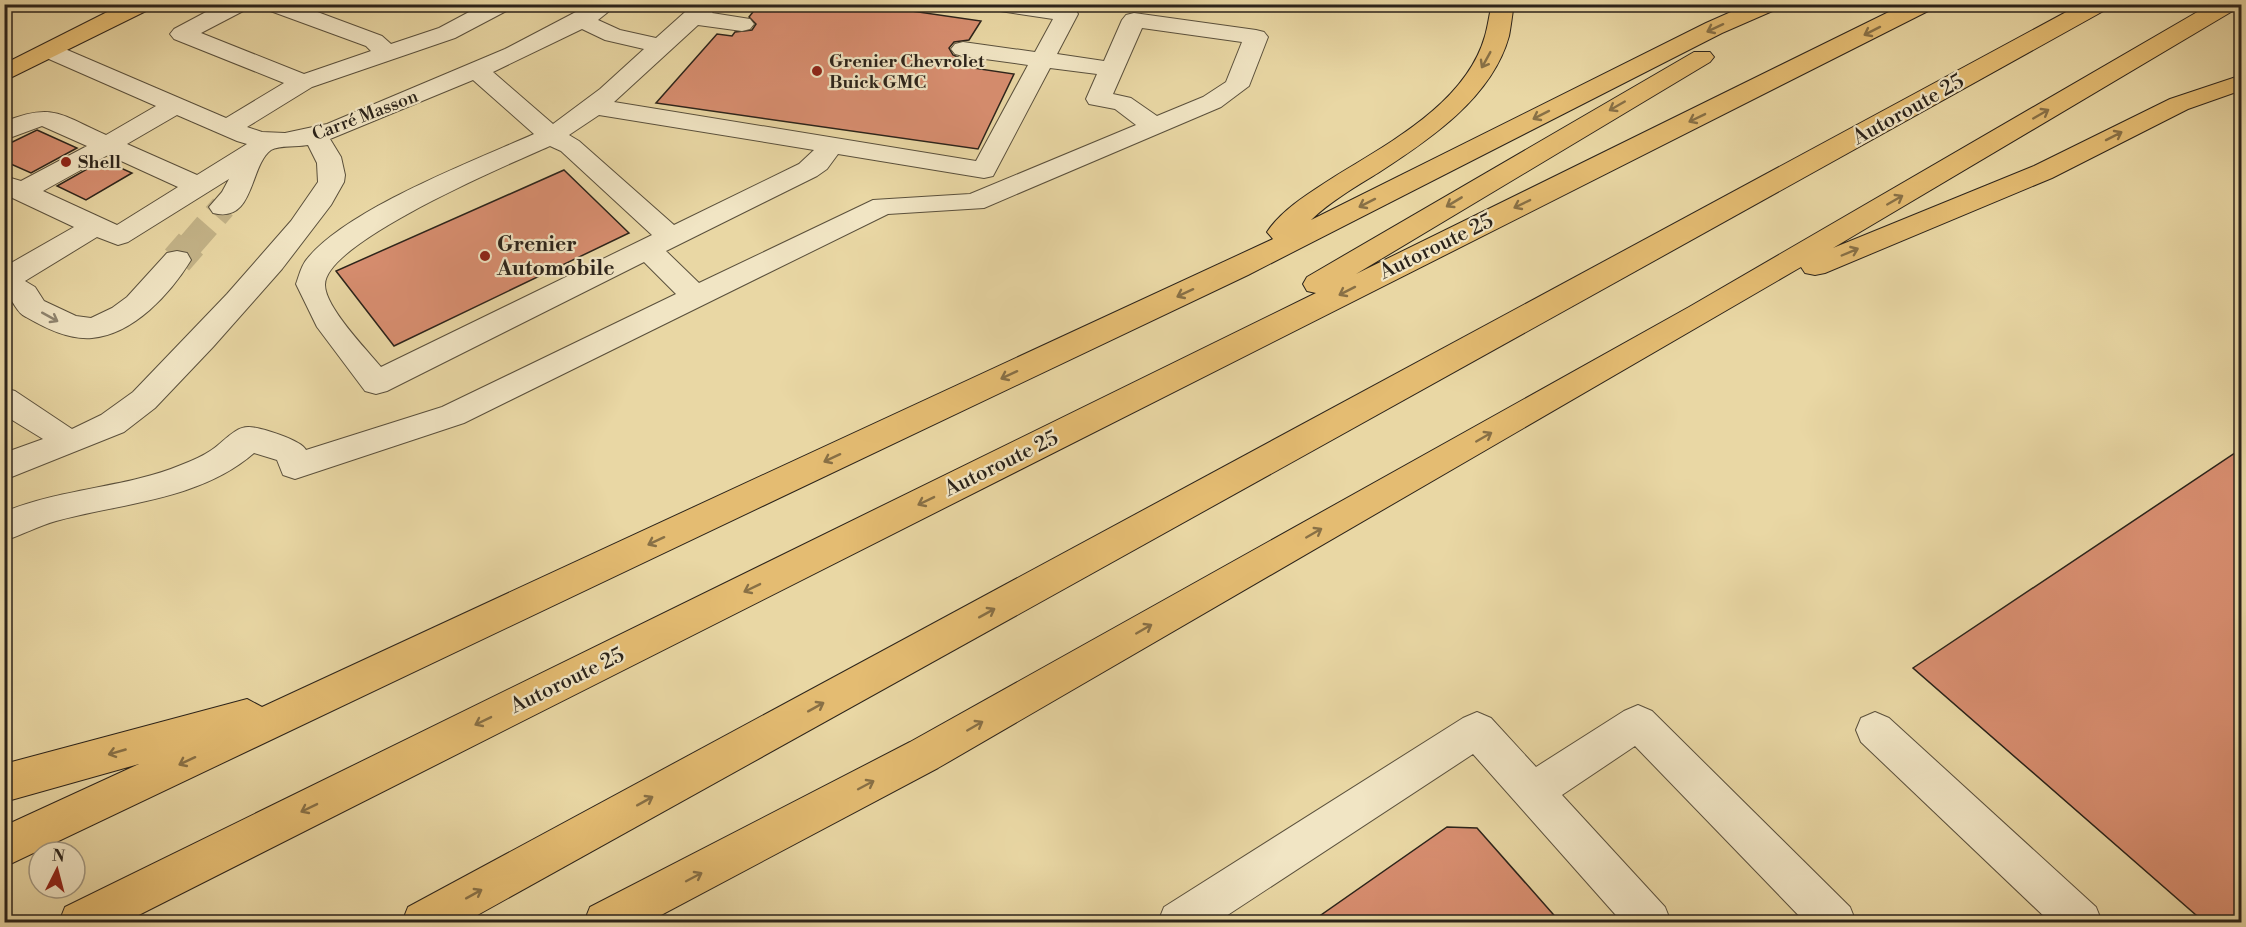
<svg xmlns="http://www.w3.org/2000/svg" width="2246" height="927" font-family="'Libre Bodoni',serif">
  <rect width="100%" height="100%" fill="#e9d7a4"/>
  <filter id="stains"><feTurbulence type="fractalNoise" baseFrequency=".00333" numOctaves="4"/><feColorMatrix values="0 0 0 0 .2 0 0 0 0 .09 0 0 0 0 .02 0 0 0 .5 -.17"/></filter>
  <radialGradient id="worn" r=".72"><stop offset=".6" stop-color="#630" stop-opacity="0"/><stop offset="1" stop-color="#630" stop-opacity=".3"/></radialGradient>
  <g fill="#d88e70" stroke="#2b231a" stroke-width="1.5">
    <path d="M759 4H863L981 21 969 40 954 42 949 48 953 55 958 57 953 65 1014 74 978 149 656 103 717 34 732 36 735 32 752 30 756 24 749 17Z"/>
    <path d="M37 130 77 148 31 173 4 161V146Z"/>
    <path d="M103 160 132 173 86 200 57 186Z"/>
    <path d="M564 170 629 233 394 346 336 271Z"/>
    <path d="M2241 449V922H2204L1913 668Z"/>
    <path d="M1447 827 1477 828 1560 922H1311Z"/>
  </g>
  <g fill="none" stroke-linecap="round" stroke-linejoin="round">
    <path stroke="#c3b388" stroke-width="26" stroke-dasharray="26 13" stroke-linecap="butt" d="M190 245 223 207"/>
    <path stroke="#c3b388" stroke-width="32" stroke-dasharray="32 16" stroke-linecap="butt" d="M177 260 191 244"/>
    <defs>
      <g id="minor">
        <path d="M221 4H250L247 9 201 33 304 74 371 51 366 46 265 9 262 4H296L382 36 391 44 439 28 484 4H513L510 9 455 38 312 87 247 127 262 132 285 133 327 124 505 49 591 4H618L598 20 620 30 656 38 694 4H719L712 13 750 19 754 24 750 29 742 31 698 25 614 102 976 161 1028 65 963 56 955 54 951 49 955 44 963 42 1035 52 1053 19 1000 11 992 9 989 4H1049L1075 9 1078 14 1057 54 1104 61 1122 20 1126 15 1134 13 1256 30 1264 32 1268 37 1249 86 1221 107 984 208 888 214 464 423 295 479 283 475 277 460 254 453C200 500 122 503 56 521 38 526 22 535 4 541V512C62 488 126 488 181 465 191 461 201 457 210 451 222 444 234 427 248 427 260 427 301 440 306 450L442 407 676 294 644 262 387 391 376 394 365 391 317 327 296 284C299 276 301 266 307 259 347 209 473 161 534 134L473 80 330 139 341 157 345 175 344 182 331 205 282 269 213 347 155 408 124 432 4 480V453L43 439 4 415V388L15 391 72 429 101 415 133 392 227 294 291 221 318 182 317 163 308 145C298 147 279 145 271 150 249 166 255 224 213 213L209 207 222 192 229 179 128 242 118 245 97 237 25 281 35 287 44 301 76 316 91 318 112 308 127 297 167 253 177 251 187 253 191 260C170 294 134 334 92 338 69 340 45 328 26 317 15 312 15 300 4 294V267L74 227 4 194V176L21 181 87 146 42 126 4 140V122C53 102 61 115 106 135L156 106 42 56 38 51 42 46H58L226 118 284 83 174 39 170 34 174 29ZM1142 28 1242 42 1226 82 1203 97 1157 116 1131 98 1113 94ZM582 29 605 40 644 49 600 89 553 124 493 72ZM1050 68 1097 74 1086 99 1089 104 1115 109 1136 125 970 194 873 200 699 283 666 251 817 176 827 169 838 154 984 178 993 176ZM177 115 237 141 247 144 197 175 127 144ZM599 115 814 150 799 164 674 225 579 141 569 135ZM550 146 561 151 652 235 381 367C367 350 325 307 325 285 324 242 512 163 550 146ZM108 155 178 187 117 225 43 191Z"/>
        <path d="M1638 705 1652 711 1850 907 1856 922H1805L1635 746 1562 795 1665 907 1671 922H1622L1473 754 1217 922H1158L1164 907 1463 718 1477 712 1491 718 1536 767 1624 711Z"/>
        <path d="M1875 712 1889 718 2096 907 2102 922H2050L1861 742 1856 730 1861 718Z"/>
      </g>
      <path id="major" d="M123 4H153L150 9 4 81V64Z"/>
      <g id="highway">
        <path d="M1492 4H1514C1512 15 1511 26 1509 36 1492 98 1429 140 1378 173 1355 187 1331 201 1311 220L1706 23 1749 4H1780L1777 9 1722 33 1248 275 4 867V826L139 764 4 802V764L247 699 262 707 1273 239 1267 232C1282 209 1311 192 1334 177 1389 143 1466 103 1485 36 1488 26 1489 15 1492 4Z"/>
        <path d="M1905 4H1935L1932 9 125 922H59L65 907 1316 293 1307 291 1303 284 1307 277 1694 52H1710L1714 57 1710 62 1356 274Z"/>
        <path d="M2081 4H2110L2107 9 465 922H402L408 907Z"/>
        <path d="M2211 4H2239L2236 9 1833 248 2034 166 2170 99 2242 75V90L2188 109 2052 178 1825 273 1815 275 1805 273 1801 267 938 768 648 922H584L590 907 910 742 1689 307Z"/>
      </g>
    </defs>
    <use href="#minor" stroke="#5a503c" stroke-width="2"/>
    <use href="#major" stroke="#2b231a" stroke-width="2"/>
    <use href="#highway" stroke="#2b231a" stroke-width="2"/>
    <use href="#minor" fill="#f1e5c4" fill-rule="evenodd"/>
    <use href="#major" fill="#e4bc72" fill-rule="evenodd"/>
    <use href="#highway" fill="#e4bc72" fill-rule="evenodd"/>
  </g>
  <defs><path id="oneway-shaft" d="M-6 0H5M1.5-3L5.5 0L1.5 3" fill="none" stroke-width="1.6" stroke-linecap="round" stroke-linejoin="round" transform="scale(1.5)"/></defs>
  <g stroke="#887046">
    <use href="#oneway-shaft" transform="translate(1715 28) rotate(155)"/>
    <use href="#oneway-shaft" transform="translate(1872 31) rotate(153)"/>
    <use href="#oneway-shaft" transform="translate(1486 60) rotate(119)"/>
    <use href="#oneway-shaft" transform="translate(1617 106) rotate(150)"/>
    <use href="#oneway-shaft" transform="translate(2041 114) rotate(-30)"/>
    <use href="#oneway-shaft" transform="translate(1541 115) rotate(153)"/>
    <use href="#oneway-shaft" transform="translate(1697 118) rotate(154)"/>
    <use href="#oneway-shaft" transform="translate(2114 136) rotate(-27)"/>
    <use href="#oneway-shaft" transform="translate(1895 200) rotate(-30)"/>
    <use href="#oneway-shaft" transform="translate(1454 202) rotate(149)"/>
    <use href="#oneway-shaft" transform="translate(1367 203) rotate(153)"/>
    <use href="#oneway-shaft" transform="translate(1522 204) rotate(154)"/>
    <use href="#oneway-shaft" transform="translate(1850 252) rotate(-23)"/>
    <use href="#oneway-shaft" transform="translate(1347 291) rotate(153)"/>
    <use href="#oneway-shaft" transform="translate(1185 293) rotate(155)"/>
    <use href="#oneway-shaft" transform="translate(1009 375) rotate(155)"/>
    <use href="#oneway-shaft" transform="translate(1484 437) rotate(-30)"/>
    <use href="#oneway-shaft" transform="translate(832 458) rotate(155)"/>
    <use href="#oneway-shaft" transform="translate(926 501) rotate(154)"/>
    <use href="#oneway-shaft" transform="translate(1314 533) rotate(-30)"/>
    <use href="#oneway-shaft" transform="translate(656 541) rotate(155)"/>
    <use href="#oneway-shaft" transform="translate(752 588) rotate(154)"/>
    <use href="#oneway-shaft" transform="translate(987 613) rotate(-29)"/>
    <use href="#oneway-shaft" transform="translate(1144 629) rotate(-30)"/>
    <use href="#oneway-shaft" transform="translate(816 707) rotate(-29)"/>
    <use href="#oneway-shaft" transform="translate(483 721) rotate(154)"/>
    <use href="#oneway-shaft" transform="translate(975 726) rotate(-30)"/>
    <use href="#oneway-shaft" transform="translate(117 752) rotate(164)"/>
    <use href="#oneway-shaft" transform="translate(187 761) rotate(155)"/>
    <use href="#oneway-shaft" transform="translate(866 785) rotate(-28)"/>
    <use href="#oneway-shaft" transform="translate(645 801) rotate(-29)"/>
    <use href="#oneway-shaft" transform="translate(309 808) rotate(154)"/>
    <use href="#oneway-shaft" transform="translate(694 877) rotate(-28)"/>
    <use href="#oneway-shaft" transform="translate(474 894) rotate(-29)"/>
  </g>
  <use stroke="#8e846f" href="#oneway-shaft" transform="translate(50 317) rotate(29)"/>
  <g fill="#8f2418" stroke="#f1e5c4" stroke-width="2">
    <circle cx="817" cy="71" r="6"/>
    <circle cx="66" cy="162" r="6"/>
    <circle cx="485" cy="256" r="6"/>
  </g>
  <g text-anchor="middle" stroke-width="4.5" stroke-linejoin="round" paint-order="stroke">
    <g font-size="18" font-weight="bold" fill="#2b231a" stroke="#f1e5c4" text-anchor="start">
      <text x="829" y="67">Grenier Chevrolet<tspan x="829" dy="21">Buick GMC</tspan></text>
      <text x="78" y="168">Shell</text>
    </g>
    <g font-size="18" fill="#2b231a" stroke="#f1e5c4">
      <text transform="translate(365 115) rotate(-21)" y="6">Carré Masson</text>
    </g>
    <g font-size="21" fill="#2b231a" stroke="#f1e5c4">
      <text transform="translate(1908 109) rotate(-29)" y="7">Autoroute 25</text>
      <text transform="translate(1436 246) rotate(-26)" y="7">Autoroute 25</text>
      <text transform="translate(1001 463) rotate(-26)" y="7">Autoroute 25</text>
      <text transform="translate(567 680) rotate(-26)" y="7">Autoroute 25</text>
    </g>
    <g font-size="21" font-weight="bold" fill="#2b231a" stroke="#f1e5c4" text-anchor="start">
      <text x="497" y="251">Grenier<tspan x="497" dy="24">Automobile</tspan></text>
    </g>
  </g>
  <rect width="2246" height="927" fill="none" stroke="#e9d7a4" stroke-width="24"/>
  <rect x="6" y="6" width="2234" height="915" fill="none" stroke="#2b231a" stroke-width="3"/>
  <rect x="12" y="12" width="2222" height="903" fill="none" stroke="#2b231a" stroke-width="1.5"/>
  <g transform="translate(57 870) rotate(6)"><circle r="28" fill="#f1e5c4" stroke="#a29780" stroke-width="1.5"/>
  <path d="M0-4.5L10 22L0 15L-10 22Z" fill="#8f2418"/>
  <text y="-9" font-size="16" font-weight="bold" text-anchor="middle" fill="#2b231a">N</text>
  </g>
  <rect width="100%" height="100%" filter="url(#stains)"/>
  <rect width="100%" height="100%" fill="url(#worn)"/>
</svg>
